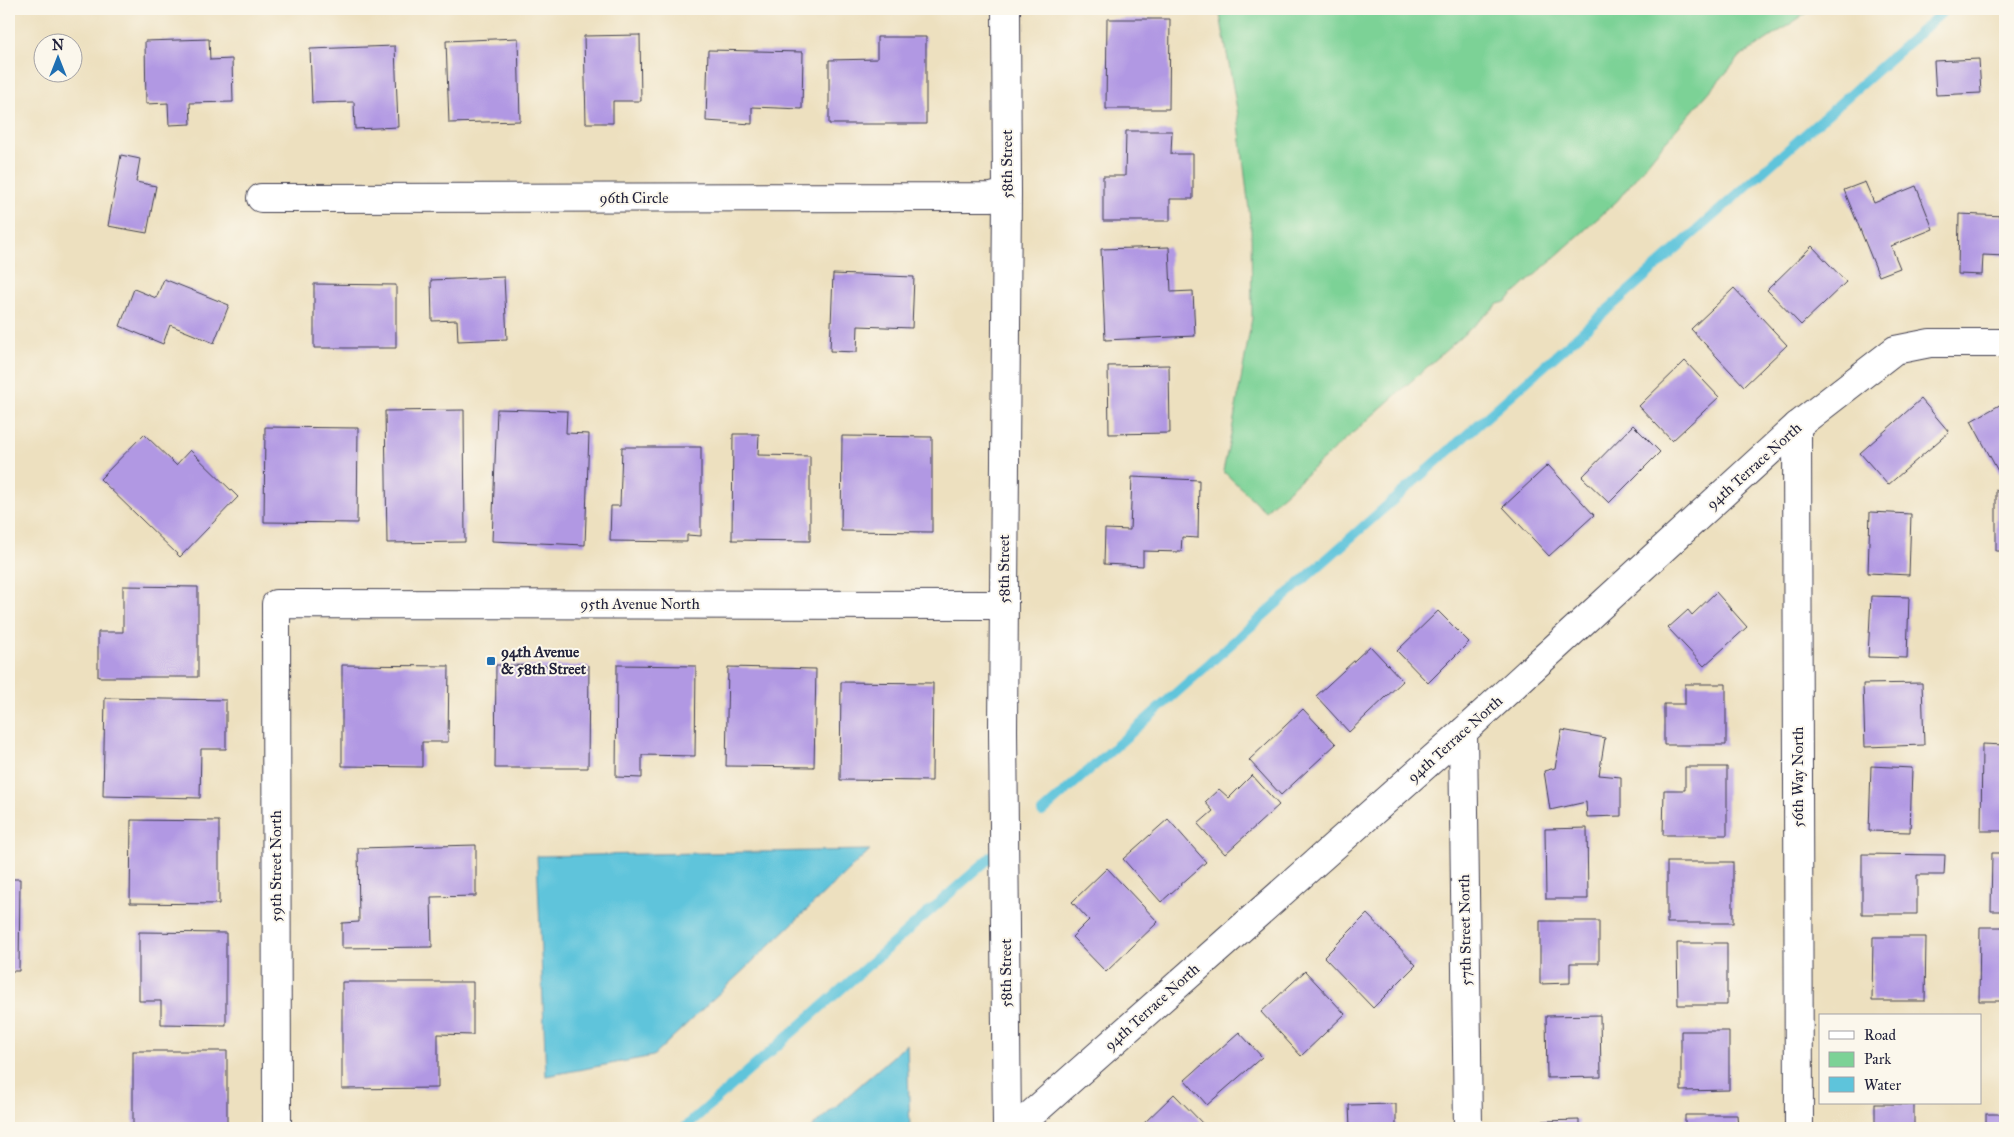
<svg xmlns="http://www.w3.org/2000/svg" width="2014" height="1137" font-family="'IM FELL Great Primer',serif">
  <rect width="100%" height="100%" fill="#fbf7ec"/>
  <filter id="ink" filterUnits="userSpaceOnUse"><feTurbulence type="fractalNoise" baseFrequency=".02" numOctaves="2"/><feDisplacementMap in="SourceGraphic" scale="10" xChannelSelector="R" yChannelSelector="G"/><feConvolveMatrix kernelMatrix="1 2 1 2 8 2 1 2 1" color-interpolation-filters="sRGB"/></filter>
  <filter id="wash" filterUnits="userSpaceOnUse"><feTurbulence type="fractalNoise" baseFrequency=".0096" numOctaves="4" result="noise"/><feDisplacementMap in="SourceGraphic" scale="20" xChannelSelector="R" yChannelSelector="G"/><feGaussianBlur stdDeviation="1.12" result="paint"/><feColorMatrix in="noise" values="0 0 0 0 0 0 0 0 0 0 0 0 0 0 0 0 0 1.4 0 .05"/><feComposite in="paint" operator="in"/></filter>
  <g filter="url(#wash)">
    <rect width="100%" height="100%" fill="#ede0bf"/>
    <path fill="#7cd296" stroke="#4f7a68" d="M1219 9H1813L1740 57 1658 150 1617 201 1505 302 1498 304 1265 511 1223 471 1232 430 1252 318 1251 227 1238 115Z"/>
    <g fill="#5ec4db" stroke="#40738b">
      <path d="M870 850 653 1056 546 1076 537 856Z"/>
      <path d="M907 1044 910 1128H811Z"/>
    </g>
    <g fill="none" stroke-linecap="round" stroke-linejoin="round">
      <g stroke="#5ec4db" stroke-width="10">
        <path d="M1042 812 1946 9"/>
        <path d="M684 1128 1000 849"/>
      </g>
    </g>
    <g id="blocks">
      <g fill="#b198e3">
        <path d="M1107 19H1170L1169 109H1106Z"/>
        <path d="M640 35 641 101H613V123H586L584 36Z"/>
        <path d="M877 37H926V124H829V60L877 59Z"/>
        <path d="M518 38 520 121 449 123 446 41Z"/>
        <path d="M209 39 210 60 232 59 233 102 190 103 191 124 169 125 168 103 146 104 145 41Z"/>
        <path d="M395 46 398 127 355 129 354 102 312 103 310 49Z"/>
        <path d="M708 50 803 52 802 109 752 107V124L706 121Z"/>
        <path d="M1979 59 1981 93 1936 95 1934 61Z"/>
        <path d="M1126 131H1172L1171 154H1193V199H1170V221H1103V176H1125Z"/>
        <path d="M121 155 140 159 136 182 156 186 147 233 108 226Z"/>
        <path d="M1865 182 1874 203 1916 186 1933 229 1891 246 1900 268 1879 276 1844 190Z"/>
        <path d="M1959 214 2005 216V256L1983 255 1982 275 1958 274Z"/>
        <path d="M1812 246 1846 282 1801 325 1767 290Z"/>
        <path d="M1169 247 1171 292 1193 291 1195 336 1105 340 1101 249Z"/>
        <path d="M833 274 914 277 912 328 858 326 857 352 830 351Z"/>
        <path d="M504 277 507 339 458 341 457 320 432 321 431 280Z"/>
        <path d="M164 279 229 305 214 343 170 325 163 344 120 326 134 289 156 298Z"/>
        <path d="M314 284 396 285V348H314Z"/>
        <path d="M1734 288 1787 345 1744 386 1691 329Z"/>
        <path d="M1685 361 1719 397 1672 441 1639 406Z"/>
        <path d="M1169 365 1170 433 1109 434 1108 366Z"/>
        <path d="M1921 399 1949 432 1888 485 1860 453Z"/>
        <path d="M2005 402V470L1999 473 1971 421Z"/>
        <path d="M497 409 567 411 566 433 589 434 585 545 492 541Z"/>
        <path d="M464 410 465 542 387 543 385 411Z"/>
        <path d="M1633 425 1660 452 1609 503 1582 477Z"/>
        <path d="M265 427 358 428 357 523 264 522Z"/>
        <path d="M144 434 176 465 190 450 238 497 180 557 100 479Z"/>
        <path d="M733 434H759L758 455 810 456V541L732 540Z"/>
        <path d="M842 436 932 437V532L841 531Z"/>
        <path d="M622 447H701V536L687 535V542L610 541 611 506H620Z"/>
        <path d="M1548 465 1594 515 1549 556 1503 507Z"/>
        <path d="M1132 477 1199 480 1198 538 1182 537 1181 552 1143 551V566L1104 564 1105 529 1130 530Z"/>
        <rect x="1996" y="490" width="9" height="61"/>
        <path d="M1870 512 1911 514 1909 575 1868 573Z"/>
        <path d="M123 586 198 587V677H98V632H123Z"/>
        <path d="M1716 592 1747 627 1704 666 1668 628 1688 610 1692 615Z"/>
        <path d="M1871 596 1909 597 1907 658 1868 657Z"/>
        <path d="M1438 611 1469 642 1428 683 1397 651Z"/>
        <path d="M1370 646 1403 681 1349 732 1316 696Z"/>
        <path d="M342 665 449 666 448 742H422V767L342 766Z"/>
        <path d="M496 665 589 666 588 768H495Z"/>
        <path d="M617 665 696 666 695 756 642 755V778L616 777Z"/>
        <path d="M728 667 816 669 814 767 726 766Z"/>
        <path d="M841 682 933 683 932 781 840 780Z"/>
        <path d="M1922 683 1924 745 1865 747 1863 684Z"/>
        <path d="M1685 684H1726V745H1664V704H1685Z"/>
        <path d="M105 698 226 700V749H201L200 798 103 796Z"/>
        <path d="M1303 709 1336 744 1281 795 1249 760Z"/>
        <path d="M1562 730 1605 738 1599 775 1621 777V816L1587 817 1586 802 1550 810 1544 771 1555 768Z"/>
        <path d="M1982 744 2005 745V831H1981Z"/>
        <path d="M1871 766 1912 768 1910 832 1869 831Z"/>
        <path d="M1685 767H1727V835H1663L1664 790H1685Z"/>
        <path d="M1252 775 1279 805 1225 854 1198 824 1213 811 1205 802 1219 789 1229 798Z"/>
        <path d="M1168 819 1206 862 1161 902 1123 859Z"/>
        <path d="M131 820 219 821V904L130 903Z"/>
        <path d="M1587 828 1588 899H1546L1545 829Z"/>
        <path d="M476 845V896L431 897 432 947 342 948V923L359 922 358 848Z"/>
        <path d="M1992 853H2005V911H1991Z"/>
        <path d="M1862 854 1945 855 1944 875H1917V914H1862Z"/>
        <rect x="1667" y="862" width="66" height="61"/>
        <path d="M1107 868 1158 922 1106 972 1072 937 1089 920 1072 902Z"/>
        <path d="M9 879H20L19 971H9Z"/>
        <path d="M1367 914 1416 965 1373 1008 1324 957Z"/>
        <path d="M1540 921H1599V963H1570V983L1540 984Z"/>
        <path d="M1980 927H2005V1001H1979Z"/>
        <path d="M139 932 226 933V1025L161 1024V1001H139Z"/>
        <path d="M1873 937H1926L1925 1001H1872Z"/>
        <path d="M1677 943H1727V1005H1678Z"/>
        <path d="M1305 971 1345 1014 1301 1056 1261 1012Z"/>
        <path d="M342 982H473V1035L438 1034V1088L342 1089Z"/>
        <path d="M1600 1015 1601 1077 1547 1078 1546 1016Z"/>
        <path d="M1681 1031H1729V1090L1681 1091Z"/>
        <path d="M1239 1032 1262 1057 1207 1105 1185 1080Z"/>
        <rect x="133" y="1051" width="94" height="77"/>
        <path d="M1174 1094 1207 1128H1139Z"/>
        <path d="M1396 1104V1128H1350L1349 1105Z"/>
        <rect x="1875" y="1104" width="39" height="24"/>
        <rect x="1986" y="1114" width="19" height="14"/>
        <path d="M1685 1115H1737L1738 1128H1685Z"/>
        <path d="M1579 1120V1128H1542V1121Z"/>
      </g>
    </g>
  </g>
  <g filter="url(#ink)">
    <use href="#blocks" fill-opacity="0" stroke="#403e4f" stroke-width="1"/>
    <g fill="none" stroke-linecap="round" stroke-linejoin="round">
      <defs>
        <g id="minor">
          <path d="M1006 9 1007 193 1003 730 1007 1128"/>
          <path d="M261 198 991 197 1007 193"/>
          <path d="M1797 426 1799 1128"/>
          <path d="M1463 732 1468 1128"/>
          <path d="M277 1128 276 604 1004 605"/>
          <path d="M1016 1128 1463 732 1797 426 1895 350 1930 343H2005"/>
        </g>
      </defs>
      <use href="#minor" stroke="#403e4f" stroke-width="30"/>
      <use href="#minor" stroke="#fff" stroke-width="28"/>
    </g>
  </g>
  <rect fill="#1f6fb2" stroke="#fbf7ec" stroke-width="2" x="486" y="656" width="10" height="10" rx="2.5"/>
  <g text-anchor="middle" stroke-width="4" stroke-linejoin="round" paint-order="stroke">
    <g font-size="15" fill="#22223b" stroke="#fbf7ec">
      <text transform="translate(1007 164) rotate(-90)" y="5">58th Street</text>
      <text x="634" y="203">96th Circle</text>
      <text transform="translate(1754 466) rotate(-42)" y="5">94th Terrace North</text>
      <text transform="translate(1004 569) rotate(-90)" y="5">58th Street</text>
      <text x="640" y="609">95th Avenue North</text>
      <text transform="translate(1455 739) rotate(-42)" y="5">94th Terrace North</text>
      <text transform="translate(1798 777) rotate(-90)" y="5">56th Way North</text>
      <text transform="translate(276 866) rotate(-90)" y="5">59th Street North</text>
      <text transform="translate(1465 930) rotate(-91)" y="5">57th Street North</text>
      <text transform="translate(1006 973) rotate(-90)" y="5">58th Street</text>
      <text transform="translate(1152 1007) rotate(-42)" y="5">94th Terrace North</text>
    </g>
    <g font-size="15" font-weight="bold" fill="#22223b" stroke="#fbf7ec" text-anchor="start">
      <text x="501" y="657">94th Avenue<tspan x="501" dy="17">&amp; 58th Street</tspan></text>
    </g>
  </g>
  <rect width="2014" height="1137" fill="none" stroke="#fbf7ec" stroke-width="30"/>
  <rect x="1819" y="1014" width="162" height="90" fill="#fbf7ec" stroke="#a4a2a5"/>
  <rect x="1829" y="1031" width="25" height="8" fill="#ffffff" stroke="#a4a2a5"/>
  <text x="1864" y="1040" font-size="15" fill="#22223b">Road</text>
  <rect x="1829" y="1052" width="25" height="15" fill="#7cd296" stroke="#a4a2a5"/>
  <text x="1864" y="1064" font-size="15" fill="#22223b">Park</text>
  <rect x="1829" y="1077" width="25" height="15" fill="#5ec4db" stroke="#a4a2a5"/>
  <text x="1864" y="1090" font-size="15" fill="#22223b">Water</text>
  <g transform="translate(58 58)"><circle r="24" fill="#fbf7ec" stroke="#a4a2a5"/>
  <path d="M0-4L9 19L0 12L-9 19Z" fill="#1f6fb2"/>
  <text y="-8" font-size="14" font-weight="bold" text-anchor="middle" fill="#22223b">N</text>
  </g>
</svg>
